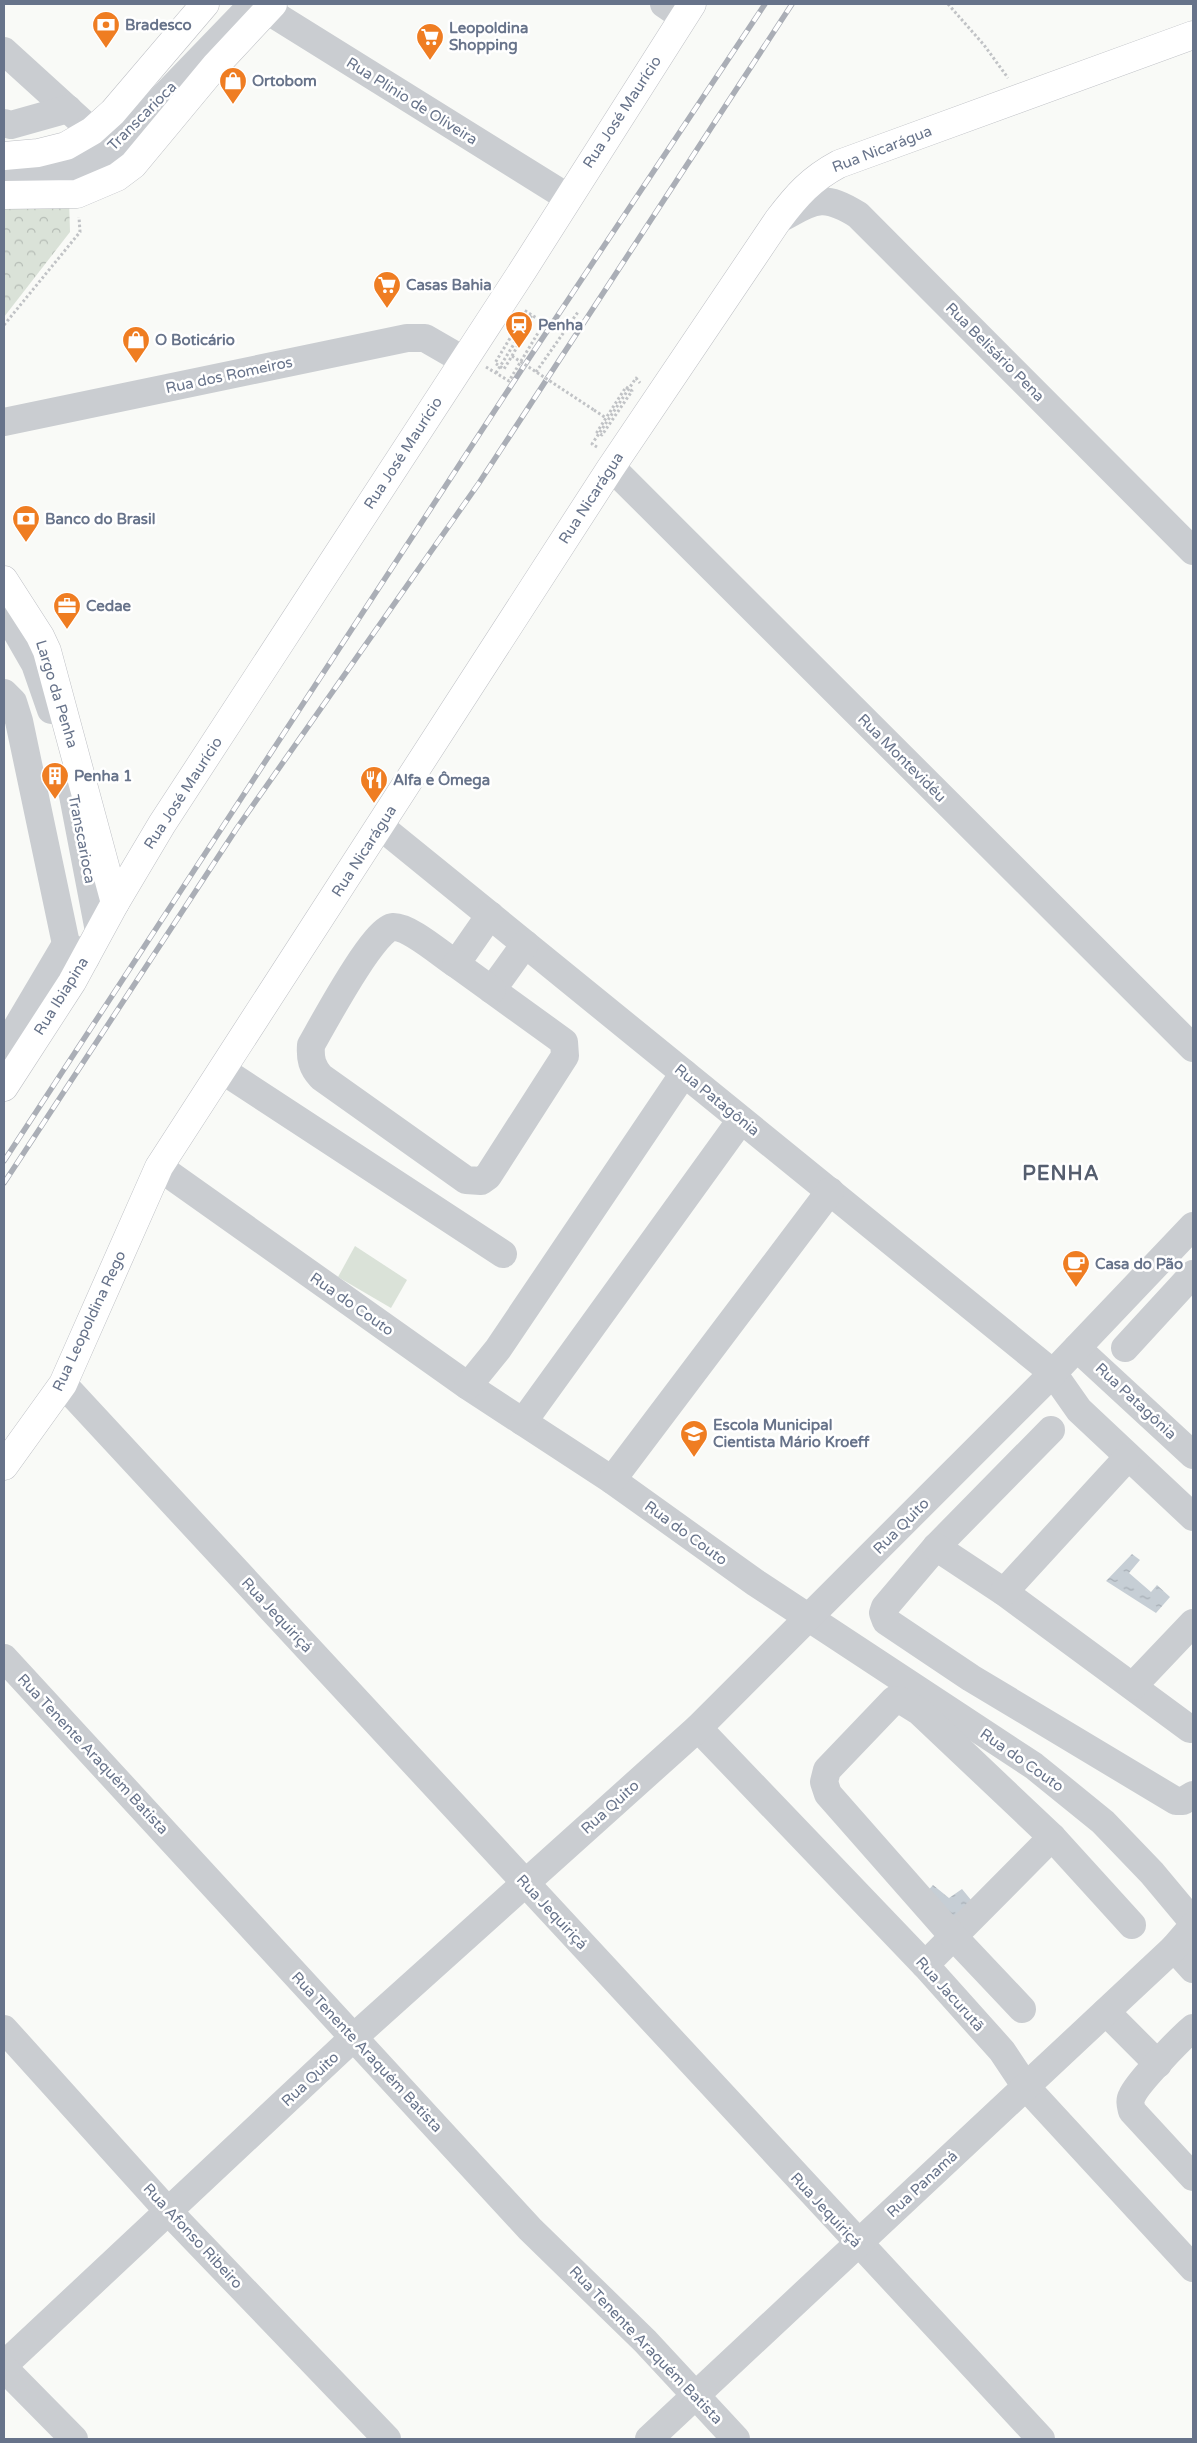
<svg xmlns="http://www.w3.org/2000/svg" width="1197" height="2443" font-family="'Varela Round',sans-serif">
  <defs>
    <pattern id="forest-crowns" width="20" height="18" patternUnits="userSpaceOnUse" patternTransform="scale(1.25)"><rect width="20" height="18" fill="#dae2d8"/><path d="M2 6a3 3 0 1 1 6 0M12 15a3 3 0 1 1 6 0" fill="none" stroke="#b5bcb5"/></pattern>
    <pattern id="water-ripples" width="26" height="14" patternUnits="userSpaceOnUse" patternTransform="scale(1.25)"><rect width="26" height="14" fill="#c6ced5"/><path d="M2 4q2-2 4 0t4 0M15 11q2-2 4 0t4 0" fill="none" stroke="#a5acb3"/></pattern>
  </defs>
  <rect width="100%" height="100%" fill="#f9faf7"/>
  <path fill="url(#forest-crowns)" d="M69 200 70 232 4 317V202Z"/>
  <path fill="#dae2d8" d="M355 1246 407 1280 391 1308 338 1277Z"/>
  <g fill="url(#water-ripples)">
    <path d="M1132 1554 1140 1560 1129 1573 1151 1592 1157 1585 1170 1597 1156 1613 1106 1581Z"/>
    <path d="M933 1885 949 1898 962 1889 976 1906 957 1926 924 1895Z"/>
  </g>
  <g fill="none" stroke-linecap="round" stroke-linejoin="round">
    <defs>
      <g id="major">
        <path d="M4 156 38 153 66 146 92 131 113 112 205 4"/>
        <path d="M4 195 77 194 117 177 133 165 216 65 273 4"/>
        <path d="M4 580 40 636 47 651 115 903"/>
        <path d="M4 1087 72 982 115 903 162 824 523 270 692 4"/>
        <path d="M4 1466 63 1384 159 1167 610 469 778 220C797 195 811 179 839 164L1193 35"/>
      </g>
    </defs>
    <use href="#major" stroke="#bdbfc4" stroke-width="29"/>
    <g stroke="#c1c3c6" stroke-width="3" stroke-dasharray="2.5 2.5" stroke-linecap="butt">
      <path d="M948 4 984 45 1008 78"/>
      <path d="M4 325 80 232 79 217"/>
      <path d="M512 356 518 345"/>
      <path d="M486 367 509 381 544 323 524 310"/>
      <path d="M536 372 578 312"/>
      <path d="M496 373 532 315"/>
      <path d="M594 410 606 418"/>
      <path d="M597 447 592 444 636 378 640 383"/>
    </g>
    <g stroke="#cacdd1" stroke-width="28">
      <path d="M257 4 567 197"/>
      <path d="M664 4 683 17"/>
      <path d="M4 51 92 131"/>
      <path d="M4 123 11 125 68 109"/>
      <path d="M4 179C47 172 75 171 114 148L253 4"/>
      <path d="M778 220C814 201 821 192 858 215L1193 551"/>
      <path d="M4 422 407 338H425L451 353"/>
      <path d="M610 469 619 475 1193 1048"/>
      <path d="M4 610 35 664 51 710"/>
      <path d="M4 693 13 702 19 721 66 944 86 958"/>
      <path d="M71 785 99 931"/>
      <path d="M380 826 1053 1373 1079 1410 1193 1517"/>
      <path d="M490 915 456 964C442 955 409 926 393 927 374 928 322 1026 311 1045 310 1059 312 1067 321 1077L466 1180 481 1181 488 1176 565 1056 564 1042 492 990 525 944"/>
      <path d="M456 964 492 990"/>
      <path d="M4 1049 66 944"/>
      <path d="M222 1070 503 1254"/>
      <path d="M159 1167 468 1386 612 1480 756 1583 1034 1766 1103 1822 1152 1873 1193 1922"/>
      <path d="M1077 1348 1193 1455"/>
      <path d="M1125 1348 1193 1274"/>
      <path d="M63 1384 1041 2439"/>
      <path d="M468 1386 498 1349 684 1073"/>
      <path d="M523 1422 741 1120"/>
      <path d="M1051 1430 936 1547 885 1607 883 1613 886 1621 971 1678 1176 1801H1183L1193 1795"/>
      <path d="M612 1480 830 1191"/>
      <path d="M936 1547 1004 1592 1190 1729"/>
      <path d="M1004 1592 1128 1457"/>
      <path d="M4 1658 530 2229 645 2341 736 2439"/>
      <path d="M1133 1686 1193 1623"/>
      <path d="M698 1728 925 1965 1002 2051 1026 2087 1193 2268"/>
      <path d="M1174 1948 1193 1969"/>
      <path d="M925 1965 1052 1837"/>
      <path d="M1022 2009 953 1936 828 1794 824 1782 827 1770 894 1700 904 1702 920 1712 1052 1837 1132 1925"/>
      <path d="M1106 2012 1158 2064"/>
      <path d="M1193 2028C1181 2038 1137 2083 1132 2096 1129 2101 1131 2106 1132 2111L1193 2177"/>
      <path d="M4 2029 168 2211 387 2439"/>
      <path d="M4 2365 353 2038 698 1728 1053 1373 1193 1226"/>
      <path d="M4 2368 74 2439"/>
      <path d="M649 2439 1174 1948 1193 1926"/>
    </g>
    <use href="#major" stroke="#fff" stroke-width="28"/>
    <defs>
      <g id="rail">
        <path d="M4 1161 522 369 765 4"/>
        <path d="M4 1183 237 828 479 483 792 4"/>
      </g>
    </defs>
    <use href="#rail" stroke="#aaaeb6" stroke-width="5.5"/>
    <use href="#rail" stroke="#fff" stroke-width="4" stroke-dasharray="11" stroke-linecap="butt"/>
    <g stroke="#c1c3c6" stroke-width="3" stroke-dasharray="2.5 2.5" stroke-linecap="butt">
      <path d="M518 345 530 325 521 320 495 363 504 369 512 356 594 410"/>
      <path d="M626 387 632 391 602 435 597 432Z"/>
    </g>
  </g>
  <defs>
    <symbol id="bank-pin" viewBox="-11 -11 22 30"><path d="M0 17L-7.5 6A9.5 9.5 0 1 1 7.5 6Z" fill="#ef7d22" stroke="#fff"/><path d="M-6-4H6V4H-6ZM0-2.3a2.3 2.3 0 1 0 0 4.6a2.3 2.3 0 1 0 0-4.6Z" fill="#fff"/></symbol>
    <symbol id="supermarket-pin" viewBox="-11 -11 22 30"><path d="M0 17L-7.5 6A9.5 9.5 0 1 1 7.5 6Z" fill="#ef7d22" stroke="#fff"/><path d="M-6-5.5h2.5l.6 2H6L4.5 2H-2.5L-4.4-4H-6ZM-1.5 3.2a1.3 1.3 0 1 0 .1 0ZM3 3.2a1.3 1.3 0 1 0 .1 0Z" fill="#fff"/></symbol>
    <symbol id="shop-pin" viewBox="-11 -11 22 30"><path d="M0 17L-7.5 6A9.5 9.5 0 1 1 7.5 6Z" fill="#ef7d22" stroke="#fff"/><path d="M-5-2.5h2.3a2.7 3.5 0 0 1 5.4 0H5L5.5 6h-11ZM-1.5-2.5h3a1.5 2.3 0 0 0-3 0Z" fill="#fff"/></symbol>
    <symbol id="station-pin" viewBox="-11 -11 22 30"><path d="M0 17L-7.5 6A9.5 9.5 0 1 1 7.5 6Z" fill="#ef7d22" stroke="#fff"/><path d="M-3-6H3Q5-6 5-4V2Q5 4 3 4L4.5 6H3L1.5 4h-3L-3 6H-4.5L-3 4Q-5 4-5 2V-4Q-5-6-3-6ZM-3.5-4v3h7v-3ZM-3.5 1v1.5H-2V1ZM2 1v1.5H3.5V1Z" fill="#fff"/></symbol>
    <symbol id="office-pin" viewBox="-11 -11 22 30"><path d="M0 17L-7.5 6A9.5 9.5 0 1 1 7.5 6Z" fill="#ef7d22" stroke="#fff"/><path d="M-6-3h4V-5.5h4V-3h4V5H-6ZM-1-4.5V-3h2v-1.5ZM-6 0V1H6V0Z" fill="#fff"/></symbol>
    <symbol id="building-pin" viewBox="-11 -11 22 30"><path d="M0 17L-7.5 6A9.5 9.5 0 1 1 7.5 6Z" fill="#ef7d22" stroke="#fff"/><path d="M-4-6H4V6H1V3H-1V6H-4ZM-2.5-4.3h1.7v1.8h-1.7ZM.8-4.3h1.7v1.8H.8ZM-2.5-1h1.7V.8h-1.7ZM.8-1h1.7V.8H.8Z" fill="#fff"/></symbol>
    <symbol id="restaurant-pin" viewBox="-11 -11 22 30"><path d="M0 17L-7.5 6A9.5 9.5 0 1 1 7.5 6Z" fill="#ef7d22" stroke="#fff"/><path d="M-5-6h1v4h1v-4h1v4h1v-4h1v5L-1.5 .5V6h-2V.5L-5-1ZM5-6V6H3V1.5H1.5Q1.5-4 5-6Z" fill="#fff"/></symbol>
    <symbol id="cafe-pin" viewBox="-11 -11 22 30"><path d="M0 17L-7.5 6A9.5 9.5 0 1 1 7.5 6Z" fill="#ef7d22" stroke="#fff"/><path d="M-5.5-4.5H6V0H3Q3 3.5 0 3.5H-2.5Q-5.5 3.5-5.5 0ZM3-3.2v2h1.7v-2ZM-6 4.5H4V6H-6Z" fill="#fff"/></symbol>
    <symbol id="school-pin" viewBox="-11 -11 22 30"><path d="M0 17L-7.5 6A9.5 9.5 0 1 1 7.5 6Z" fill="#ef7d22" stroke="#fff"/><path d="M0-5L7-2L0 1L-7-2ZM-4 1L0 2.5L4 1V4Q0 6-4 4Z" fill="#fff"/></symbol>
  </defs>
  <g fill-rule="evenodd">
    <use href="#bank-pin" x="90" y="9" width="32" height="43"/>
    <use href="#supermarket-pin" x="414" y="21" width="32" height="43"/>
    <use href="#shop-pin" x="217" y="65" width="32" height="43"/>
    <use href="#supermarket-pin" x="371" y="269" width="32" height="43"/>
    <use href="#station-pin" x="503" y="309" width="32" height="43"/>
    <use href="#shop-pin" x="120" y="324" width="32" height="43"/>
    <use href="#bank-pin" x="10" y="503" width="32" height="43"/>
    <use href="#office-pin" x="51" y="590" width="32" height="43"/>
    <use href="#building-pin" x="39" y="760" width="32" height="43"/>
    <use href="#restaurant-pin" x="358" y="764" width="32" height="43"/>
    <use href="#cafe-pin" x="1060" y="1248" width="32" height="43"/>
    <use href="#school-pin" x="678" y="1418" width="32" height="43"/>
  </g>
  <g text-anchor="middle" stroke-width="5" stroke-linejoin="round" paint-order="stroke">
    <g font-size="15" font-weight="bold" fill="#67738a" stroke="#fff" text-anchor="start">
      <text x="125" y="30">Bradesco</text>
      <text x="449" y="33">Leopoldina<tspan x="449" dy="17">Shopping</tspan></text>
      <text x="252" y="86">Ortobom</text>
      <text x="406" y="290">Casas Bahia</text>
      <text x="538" y="330">Penha</text>
      <text x="155" y="345">O Boticário</text>
      <text x="45" y="524">Banco do Brasil</text>
      <text x="86" y="611">Cedae</text>
      <text x="74" y="781">Penha 1</text>
      <text x="393" y="785">Alfa e Ômega</text>
      <text x="1095" y="1269">Casa do Pão</text>
      <text x="713" y="1430">Escola Municipal<tspan x="713" dy="17">Cientista Mário Kroeff</tspan></text>
    </g>
    <g font-size="15" fill="#67738a" stroke="#fff">
      <text transform="translate(412 101) rotate(32)" y="5">Rua Plínio de Oliveira</text>
      <text transform="translate(622 112) rotate(-57)" y="5">Rua José Maurício</text>
      <text transform="translate(142 116) rotate(-45)" y="5">Transcarioca</text>
      <text transform="translate(882 149) rotate(-21)" y="5">Rua Nicarágua</text>
      <text transform="translate(995 352) rotate(45)" y="5">Rua Belisário Pena</text>
      <text transform="translate(229 375) rotate(-12)" y="5">Rua dos Romeiros</text>
      <text transform="translate(403 453) rotate(-57)" y="5">Rua José Maurício</text>
      <text transform="translate(591 498) rotate(-57)" y="5">Rua Nicarágua</text>
      <text transform="translate(57 694) rotate(73)" y="5">Largo da Penha</text>
      <text transform="translate(902 758) rotate(45)" y="5">Rua Montevidéu</text>
      <text transform="translate(183 793) rotate(-57)" y="5">Rua José Maurício</text>
      <text transform="translate(82 839) rotate(79)" y="5">Transcarioca</text>
      <text transform="translate(364 851) rotate(-57)" y="5">Rua Nicarágua</text>
      <text transform="translate(61 996) rotate(-58)" y="5">Rua Ibiapina</text>
      <text transform="translate(717 1100) rotate(39)" y="5">Rua Patagônia</text>
      <text transform="translate(352 1304) rotate(35)" y="5">Rua do Couto</text>
      <text transform="translate(89 1321) rotate(-65)" y="5">Rua Leopoldina Rego</text>
      <text transform="translate(1136 1401) rotate(43)" y="5">Rua Patagônia</text>
      <text transform="translate(901 1526) rotate(-45)" y="5">Rua Quito</text>
      <text transform="translate(686 1533) rotate(36)" y="5">Rua do Couto</text>
      <text transform="translate(277 1615) rotate(47)" y="5">Rua Jequiriçá</text>
      <text transform="translate(93 1754) rotate(47)" y="5">Rua Tenente Araquém Batista</text>
      <text transform="translate(1022 1760) rotate(35)" y="5">Rua do Couto</text>
      <text transform="translate(610 1807) rotate(-42)" y="5">Rua Quito</text>
      <text transform="translate(552 1912) rotate(47)" y="5">Rua Jequiriçá</text>
      <text transform="translate(950 1994) rotate(48)" y="5">Rua Jacurutã</text>
      <text transform="translate(367 2052) rotate(47)" y="5">Rua Tenente Araquém Batista</text>
      <text transform="translate(310 2079) rotate(-43)" y="5">Rua Quito</text>
      <text transform="translate(922 2184) rotate(-43)" y="5">Rua Panamá</text>
      <text transform="translate(826 2210) rotate(47)" y="5">Rua Jequiriçá</text>
      <text transform="translate(193 2236) rotate(47)" y="5">Rua Afonso Ribeiro</text>
      <text transform="translate(646 2345) rotate(46)" y="5">Rua Tenente Araquém Batista</text>
    </g>
    <g font-size="20" font-weight="bold" letter-spacing="1" fill="#555e6f" stroke="#fff">
      <text x="1061" y="1180">PENHA</text>
    </g>
  </g>
  <rect width="1197" height="2443" fill="none" stroke="#67738a" stroke-width="10"/>
</svg>
